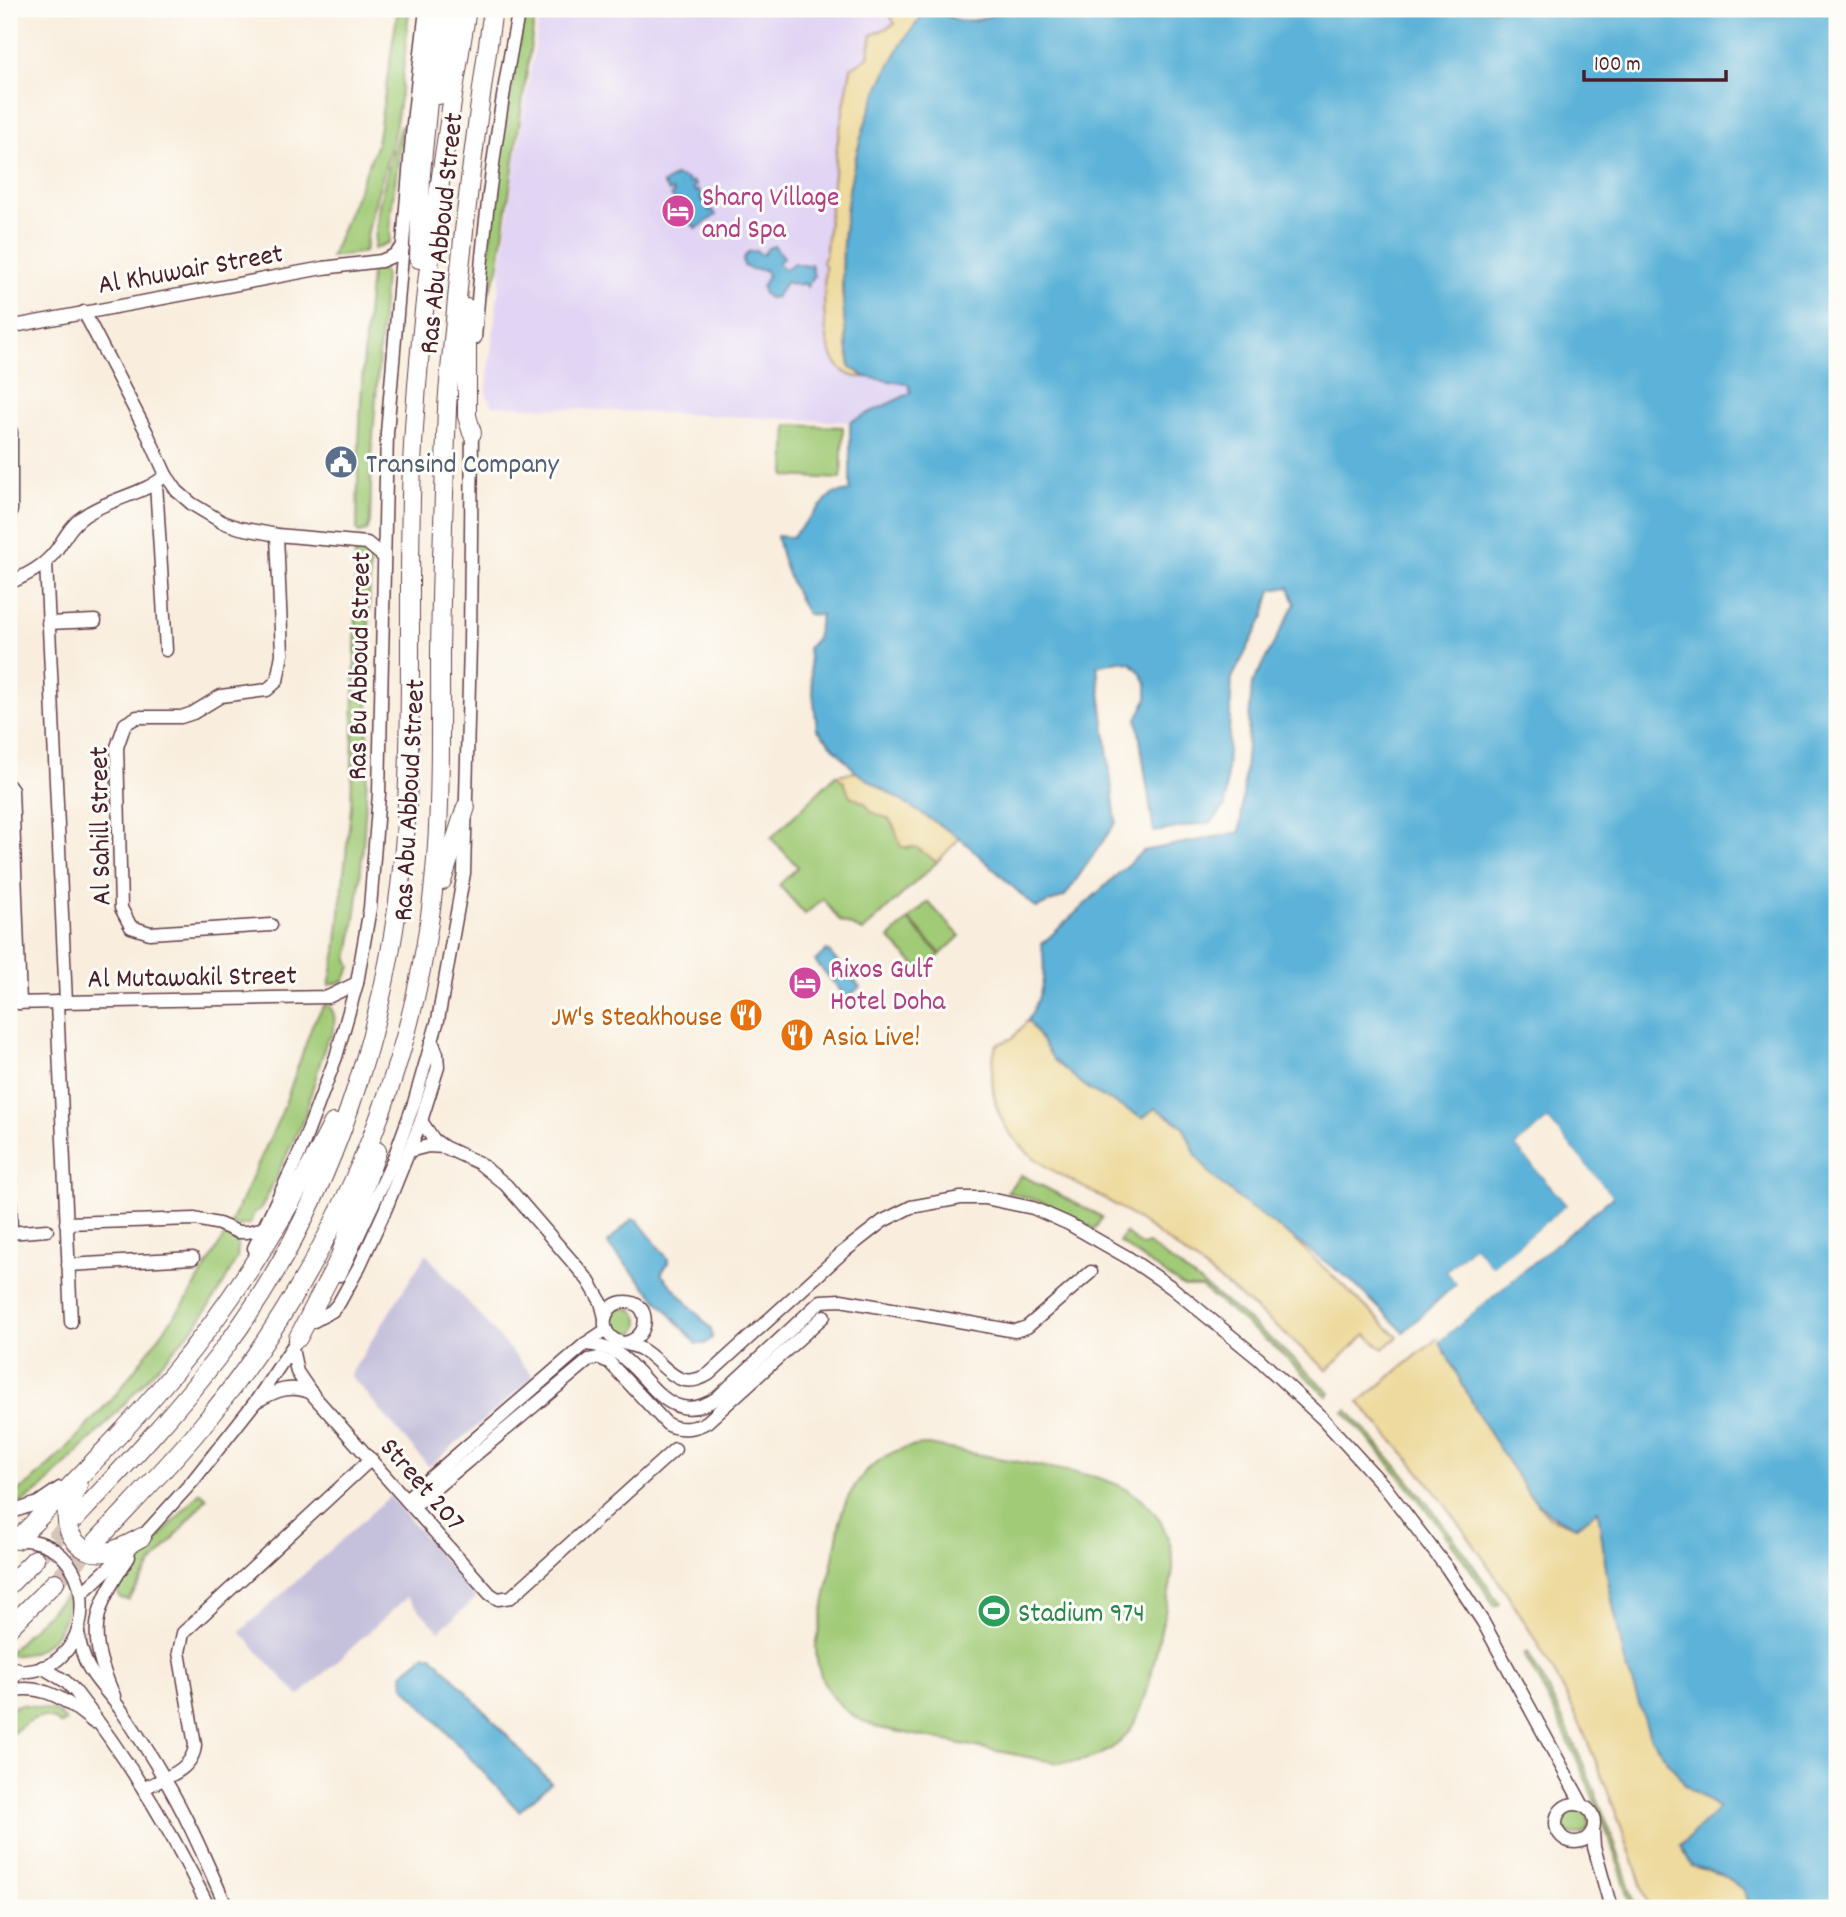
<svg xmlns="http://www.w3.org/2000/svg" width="1846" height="1917" font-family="Dekko,sans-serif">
  <rect width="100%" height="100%" fill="#fdfcf7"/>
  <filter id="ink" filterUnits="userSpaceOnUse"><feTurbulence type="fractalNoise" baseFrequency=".0143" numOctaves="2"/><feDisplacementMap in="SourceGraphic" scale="14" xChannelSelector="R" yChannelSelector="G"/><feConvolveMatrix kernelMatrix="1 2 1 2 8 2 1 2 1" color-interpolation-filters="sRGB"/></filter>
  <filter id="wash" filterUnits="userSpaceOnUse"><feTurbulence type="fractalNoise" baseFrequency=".00686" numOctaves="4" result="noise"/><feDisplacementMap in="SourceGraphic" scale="28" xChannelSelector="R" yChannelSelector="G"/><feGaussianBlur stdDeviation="1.57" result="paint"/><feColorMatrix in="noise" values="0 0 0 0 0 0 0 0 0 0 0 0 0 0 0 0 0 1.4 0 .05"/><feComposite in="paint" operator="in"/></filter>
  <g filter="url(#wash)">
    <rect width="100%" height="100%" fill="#f9eede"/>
    <path fill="#e1d4f4" d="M541 9H927L899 48 866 377 908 384 911 393 850 422 492 405 486 394 499 286 514 173Z"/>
    <g fill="#c5c0db">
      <path d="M426 1254 534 1377 429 1467 350 1375Z"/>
      <path d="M390 1496 476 1598 439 1631 407 1597 299 1696 240 1632Z"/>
    </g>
    <g fill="#a1cb77" stroke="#767551" stroke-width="2">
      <path d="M398 9H409C405 53 402 99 392 142 383 181 369 211 365 252L331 257 377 144Z"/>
      <path d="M525 9H536L498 270 483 307 501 148Z"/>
      <path d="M400 126H403L391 211 390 242 374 249 379 204Z"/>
      <path d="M375 268 383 271 385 275 372 451 370 522 367 531 359 533 357 531C358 445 362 359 371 274Z"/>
      <path d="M787 425 843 427 841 479 785 476Z"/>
      <path d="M359 550 368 552 370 560C366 693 374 828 348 959L351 967 344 981 329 985 336 951 351 807 356 621 355 554Z"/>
      <path d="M836 775 844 782 850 796 865 803 872 812 889 819 906 848 916 847 937 862 863 931 840 921 823 899 805 914 779 885 798 867 771 838Z"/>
      <path d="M928 902 960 936 941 954 909 919Z"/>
      <path d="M908 920 940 955 922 972 889 938Z"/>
      <path d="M326 1003C338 1014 335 1022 331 1037L327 1039 304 1118 261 1209 254 1213 250 1224 238 1226 231 1223 282 1112 313 1023Z"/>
      <path d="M1021 1175 1102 1217 1095 1229 1042 1202 1007 1192Z"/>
      <path d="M1125 1233 1142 1246 1148 1244C1212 1290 1274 1338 1330 1393L1327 1396 1278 1350 1201 1287H1184L1119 1242Z"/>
      <path d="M225 1235 233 1238 238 1245 237 1258 224 1283 198 1323 105 1425 42 1488 23 1502 9 1507V1498L31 1482 69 1446 117 1393 188 1298Z"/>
      <circle cx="625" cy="1322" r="14"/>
      <path d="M1347 1410C1403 1470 1454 1534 1499 1604L1495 1606C1450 1536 1400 1473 1344 1412Z"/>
      <path d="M929 1445C964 1452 999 1458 1035 1465 1085 1475 1144 1478 1166 1533 1171 1545 1174 1556 1173 1569 1170 1594 1163 1619 1158 1644 1144 1706 1137 1762 1058 1763L880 1728C842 1716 816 1687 816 1646L842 1512C856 1473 886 1445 929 1445Z"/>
      <path d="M200 1492 207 1498 152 1564 129 1600 120 1598 116 1587 121 1580Z"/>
      <path d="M67 1594C69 1629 45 1657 9 1655V1652Z"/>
      <path d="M1528 1652C1573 1734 1609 1818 1636 1908H1632C1606 1819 1569 1735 1524 1654Z"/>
      <path d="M21 1704 55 1711 66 1721 61 1725C42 1707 25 1723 9 1736V1709Z"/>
      <circle cx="1576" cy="1822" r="13"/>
    </g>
    <g fill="#eeda9e" stroke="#9c7c64" stroke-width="2">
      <path d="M892 9H927L899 48 864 130 850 184 843 237 842 292 850 367 866 377C816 382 824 298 825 266L822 261 825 258 837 145 851 68 868 57 872 35 895 24 889 13Z"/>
      <path d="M856 772 960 838 937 862 916 847H901L894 826 889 819 872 812 865 803 850 796 844 782 836 775Z"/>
      <path d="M1028 1020 1059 1065 1155 1108 1183 1126 1194 1150 1212 1176 1290 1236 1398 1337 1383 1349 1366 1334 1327 1370C1260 1312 1192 1255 1117 1206 1082 1184 1039 1170 1012 1136 992 1112 988 1075 996 1045L1013 1038Z"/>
      <path d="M1438 1338 1485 1426 1529 1494 1549 1517 1576 1527 1598 1509 1685 1785 1719 1808 1692 1866 1721 1874 1744 1890 1748 1908H1649C1628 1844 1606 1782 1578 1720 1540 1639 1488 1562 1435 1491 1411 1460 1384 1432 1359 1402Z"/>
    </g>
    <g fill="#5bb2d8" stroke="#526882" stroke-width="2">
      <path d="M927 9C942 9 946 18 959 20 976 24 995 12 1011 9H1837V1908H1751L1744 1890 1721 1874 1692 1866 1680 1846 1719 1808 1685 1785 1650 1736 1625 1662 1607 1576 1598 1510 1576 1527 1550 1514 1529 1494 1487 1430 1439 1341 1612 1197 1548 1120 1516 1146 1567 1205 1492 1268 1474 1246 1447 1271 1457 1283 1404 1332 1349 1279 1243 1202 1212 1176 1196 1155 1183 1126 1155 1108 1143 1118 1088 1089 1054 1060 1028 1020C1044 992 1046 976 1042 944L1143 851 1240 832 1252 684 1295 604 1289 587 1271 590 1264 616 1232 678 1225 806 1212 822 1154 832 1137 719 1147 699V684L1140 672 1131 663 1118 661 1097 666 1116 822 1065 896 1036 908 960 838 856 772 817 729 808 648 816 639 821 615 807 614C793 589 782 565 777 536L792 537 832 494 850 491V422L911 393 908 384 866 377 850 367C833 260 843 144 899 48 907 35 918 22 927 9Z"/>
      <path d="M675 176 687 179 689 183 692 181 696 186 693 189 696 192 698 190 703 196 700 198 702 201 705 199 709 205 707 207 709 211 712 209 716 215 696 229 691 223 694 221 679 199 675 201 671 195 674 193 672 190 669 192 663 184Z"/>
      <path d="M774 246 784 257 778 263 784 270 794 263 807 266 811 264 814 276 807 287 804 283 798 285 786 282 776 297 769 298 764 294 762 287 768 276 765 270 750 269 744 266 743 259 748 252 756 251 763 255 768 248Z"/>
      <path d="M827 950 860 987 847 998 815 961Z"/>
      <path d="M632 1219 637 1220 668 1259V1263L661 1274 711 1329 712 1338 705 1344H697L609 1246 608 1242Z"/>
      <path d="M425 1655H432L551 1783 519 1811 404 1686 403 1673Z"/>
    </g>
    <path fill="#f9eede" d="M1548 1120 1612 1196 1439 1341 1436 1340 1607 1196 1547 1125 1521 1146 1569 1202 1570 1207 1494 1271 1490 1270 1474 1251 1452 1272 1460 1282V1286L1407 1334H1403L1457 1284 1447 1271 1474 1246 1492 1267 1567 1205 1516 1146Z"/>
  </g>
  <g filter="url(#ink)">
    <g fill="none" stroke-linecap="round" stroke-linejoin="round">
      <g stroke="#d6c5ba" stroke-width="18" stroke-dasharray="18 9" stroke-linecap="butt">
        <path d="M35 1559 76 1518"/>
        <path d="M55 1582 96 1542"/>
      </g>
      <defs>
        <g id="minor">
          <path d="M84 312 147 433 166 475 177 491 192 504 222 522 240 528 277 535 367 543 384 557"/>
          <path d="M9 327 323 268 381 261 393 256 403 247"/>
          <path d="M475 338C483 227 497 118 519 9"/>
          <path d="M9 429 11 432V510L9 517"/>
          <path d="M156 483 166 650"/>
          <path d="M46 562 66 1002"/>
          <path d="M9 583C27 575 45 566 57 549 65 537 72 524 84 516 109 498 144 495 166 475"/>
          <path d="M48 623 95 621"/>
          <path d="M9 786 12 790 20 1003"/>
          <path d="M271 925 150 933 131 927 121 908 117 747 125 724 137 717H181L193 713 221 696 267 690 277 681 282 654 277 535"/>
          <path d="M57 1002 71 1322"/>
          <path d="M9 1003 328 997 357 983"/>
          <path d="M421 1121 434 1140 444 1147 479 1163 506 1185 588 1280 601 1302 605 1318"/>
          <path d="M9 1144 11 1233"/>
          <path d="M409 1151 428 1146 444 1147"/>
          <path d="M66 1223 195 1219 219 1224 238 1232H247L265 1228"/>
          <path d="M9 1233 47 1230"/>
          <path d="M254 1248 300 1152 336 1057 357 983 370 908 379 794 387 433 414 113 426 9"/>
          <path d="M68 1265 193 1258"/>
          <path d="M340 1275 392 1163 414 1103 438 1020 464 873 470 644 472 426"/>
          <path d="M314 1321 332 1311 339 1303 360 1265 386 1208 421 1121 438 1067 437 1054 432 1041"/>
          <path d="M624 1343C652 1338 651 1301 625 1302 607 1302 598 1324 611 1337 618 1344 632 1344 641 1349 666 1363 676 1394 709 1374L842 1253 883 1221 911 1207 961 1198H985L1033 1208 1069 1224 1127 1257 1171 1287 1259 1359 1322 1418 1385 1487 1447 1568 1483 1622 1582 1804"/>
          <path d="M585 1344C597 1345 607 1347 617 1353 650 1375 668 1430 717 1398L821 1301 841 1300 1015 1331 1027 1327 1091 1272"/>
          <path d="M292 1348 297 1372 312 1394 490 1594 498 1599 511 1597 675 1449"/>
          <path d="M257 1401C277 1390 291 1384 312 1393"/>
          <path d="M406 1499 585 1344 606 1330"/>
          <path d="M413 1507 589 1360 599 1358 609 1362 667 1424C679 1431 695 1429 707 1422L824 1316"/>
          <path d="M9 1513 38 1503 60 1488"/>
          <path d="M82 1593 142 1537 192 1482 256 1401 301 1334"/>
          <path d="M78 1632C83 1672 99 1680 121 1710 136 1732 151 1755 164 1778 189 1820 207 1864 227 1908"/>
          <path d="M42 1667 65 1681 75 1691C128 1759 172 1831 209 1908"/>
          <path d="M9 1670C101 1686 109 1534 13 1540"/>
          <path d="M9 1691C43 1683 67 1700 93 1722"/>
          <path d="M114 1696C87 1634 91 1613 129 1557"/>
          <path d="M144 1788C164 1778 193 1771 195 1745L179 1652 183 1633 371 1459"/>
          <circle cx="1575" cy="1823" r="19"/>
          <path d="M1593 1831 1594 1847 1611 1908"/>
        </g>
        <g id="highway">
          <path d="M439 95 451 9"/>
          <path d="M419 259 421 173 437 9"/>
          <path d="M467 308V416L472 433"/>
          <path d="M442 881 466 807"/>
          <path d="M298 1338 339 1259 377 1151"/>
          <path d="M78 1486C74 1494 69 1502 67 1511 64 1535 81 1556 106 1552 119 1550 131 1543 142 1537"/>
          <path d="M76 1518C126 1465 176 1412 220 1354 332 1208 391 1019 405 836 414 713 407 589 412 465 419 311 442 161 467 9"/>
          <path d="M17 1540C69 1487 123 1434 170 1377 235 1300 288 1213 333 1123"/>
          <path d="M96 1542C133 1502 172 1463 206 1421 322 1278 405 1099 430 916 442 830 440 742 440 654 441 572 444 490 447 408 449 375 453 343 456 310 465 209 479 109 493 9"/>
          <path d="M9 1585 35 1559"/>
          <path d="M9 1628 55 1582"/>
          <path d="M9 1678 16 1671"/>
        </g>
      </defs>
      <use href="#minor" stroke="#643e46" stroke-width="15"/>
      <use href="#highway" stroke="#643e46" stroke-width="20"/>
      <use href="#minor" stroke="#fff" stroke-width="12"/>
      <use href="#highway" stroke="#fff" stroke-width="18"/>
    </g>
  </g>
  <defs>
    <symbol id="hotel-disc" viewBox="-11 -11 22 22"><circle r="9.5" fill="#d1479c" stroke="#fdfcf7"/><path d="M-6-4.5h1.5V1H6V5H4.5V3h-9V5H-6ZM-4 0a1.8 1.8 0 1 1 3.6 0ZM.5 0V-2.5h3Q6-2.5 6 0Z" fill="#fff"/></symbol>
    <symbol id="civic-disc" viewBox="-11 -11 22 22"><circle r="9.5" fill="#5c6f8a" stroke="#fdfcf7"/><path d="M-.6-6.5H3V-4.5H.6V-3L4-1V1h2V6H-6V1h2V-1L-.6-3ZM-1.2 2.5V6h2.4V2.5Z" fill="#fff"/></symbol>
    <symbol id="restaurant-disc" viewBox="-11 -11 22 22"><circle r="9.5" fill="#e8710a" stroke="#fdfcf7"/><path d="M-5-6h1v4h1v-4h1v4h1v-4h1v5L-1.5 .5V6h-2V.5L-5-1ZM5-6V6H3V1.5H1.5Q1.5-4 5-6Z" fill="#fff"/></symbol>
    <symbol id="stadium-disc" viewBox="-11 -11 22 22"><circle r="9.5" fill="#2e9e5b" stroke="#fdfcf7"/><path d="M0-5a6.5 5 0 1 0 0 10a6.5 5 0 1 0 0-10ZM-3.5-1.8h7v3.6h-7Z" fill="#fff"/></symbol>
  </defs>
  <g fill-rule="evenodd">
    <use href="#hotel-disc" x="659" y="192" width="38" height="38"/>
    <use href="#civic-disc" x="322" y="443" width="38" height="38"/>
    <use href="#hotel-disc" x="786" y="964" width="38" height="38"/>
    <use href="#restaurant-disc" x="727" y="996" width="38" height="38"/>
    <use href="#restaurant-disc" x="778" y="1016" width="38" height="38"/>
    <use href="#stadium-disc" x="975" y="1592" width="38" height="38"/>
  </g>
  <g text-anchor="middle" stroke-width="6" stroke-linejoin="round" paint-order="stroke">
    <g font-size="28" fill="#b23c85" stroke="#fdfcf7" text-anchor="start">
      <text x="702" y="205">Sharq Village<tspan x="702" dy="32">and Spa</tspan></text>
      <text x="830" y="977">Rixos Gulf<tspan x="830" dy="32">Hotel Doha</tspan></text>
    </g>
    <g font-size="28" fill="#4a1f2b" stroke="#fdfcf7">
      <text transform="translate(439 233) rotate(-84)" y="10">Ras Abu Abboud Street</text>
      <text transform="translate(190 267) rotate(-10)" y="10">Al Khuwair Street</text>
      <text transform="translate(357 666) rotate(-89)" y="10">Ras Bu Abboud Street</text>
      <text transform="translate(407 800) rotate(-87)" y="10">Ras Abu Abboud Street</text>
      <text transform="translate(98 826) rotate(-91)" y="10">Al Sahill Street</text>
      <text transform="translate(192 975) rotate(-1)" y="10">Al Mutawakil Street</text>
      <text transform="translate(424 1483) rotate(49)" y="10">Street 207</text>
    </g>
    <g font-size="28" fill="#4e5e75" stroke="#fdfcf7" text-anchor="start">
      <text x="366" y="472">Transind Company</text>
    </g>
    <g font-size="28" fill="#c56008" stroke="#fdfcf7" text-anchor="end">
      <text x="722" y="1025">JW's Steakhouse</text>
      <text x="822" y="1045" text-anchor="start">Asia Live!</text>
    </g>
    <g font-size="28" fill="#27864d" stroke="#fdfcf7" text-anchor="start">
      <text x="1018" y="1621">Stadium 974</text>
    </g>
  </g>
  <rect width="1846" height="1917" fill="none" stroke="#fdfcf7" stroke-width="35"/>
  <path d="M1584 70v10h142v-10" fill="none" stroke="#4a1f2b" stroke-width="3.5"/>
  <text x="1594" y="70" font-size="21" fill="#4a1f2b" stroke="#fdfcf7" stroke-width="5" paint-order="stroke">100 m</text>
</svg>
